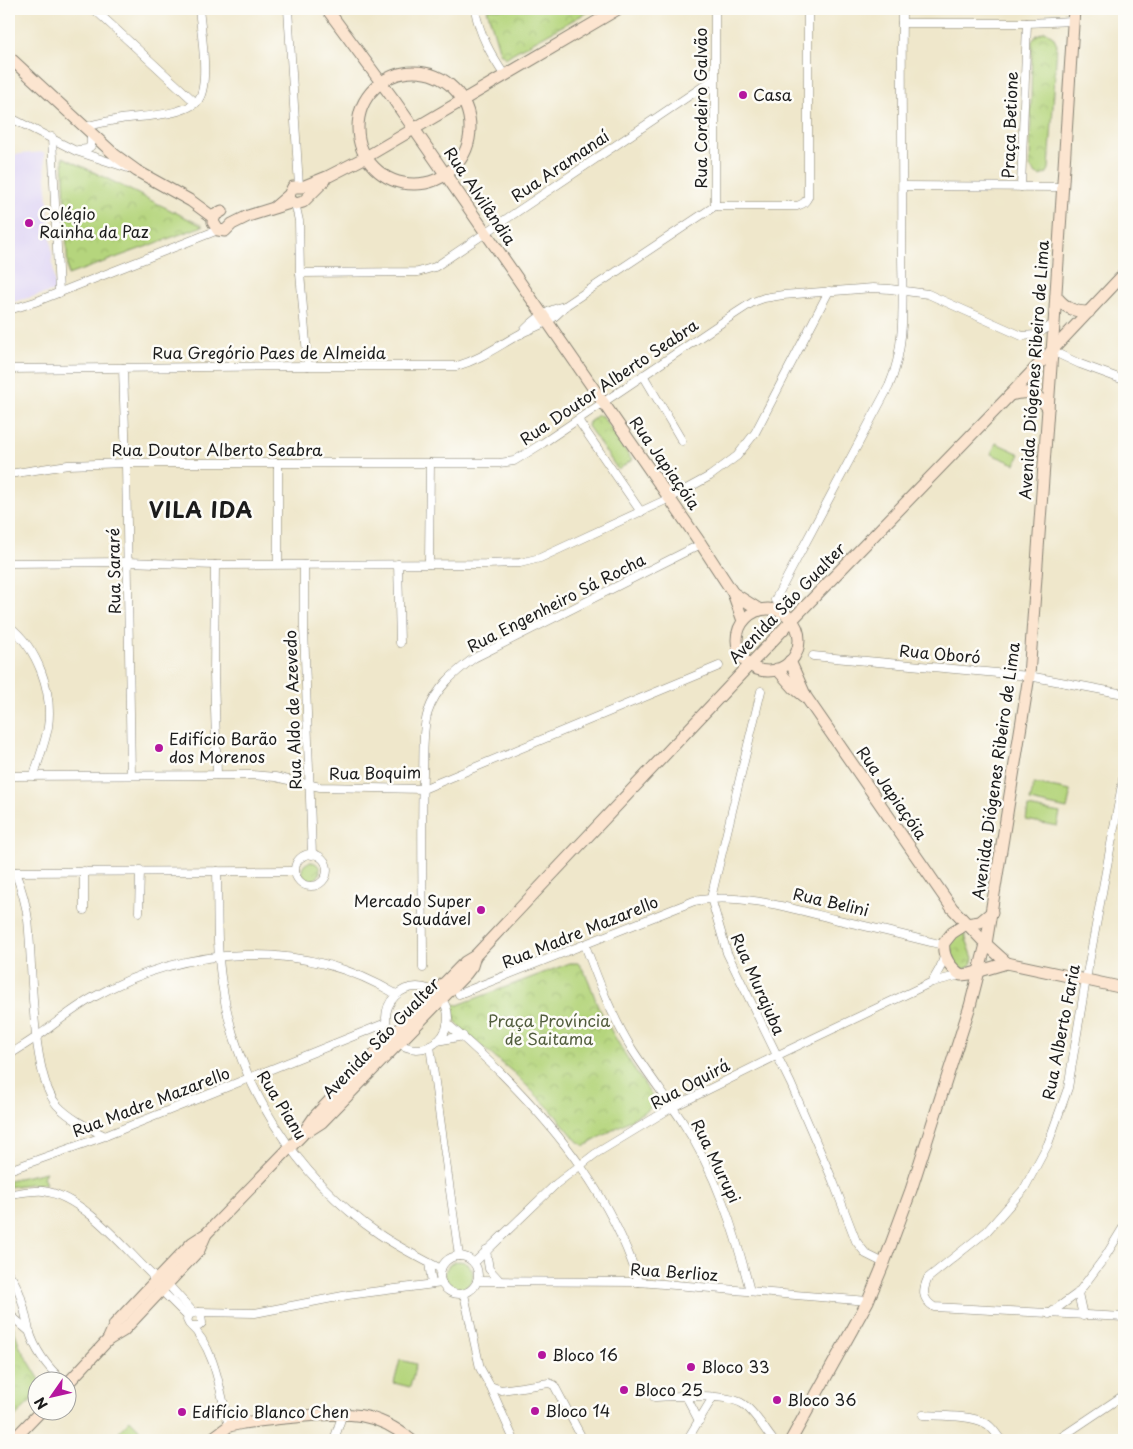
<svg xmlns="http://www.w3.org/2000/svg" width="1133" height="1449" font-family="'Playpen Sans',sans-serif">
  <defs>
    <pattern id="park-crowns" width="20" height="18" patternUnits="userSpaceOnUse" patternTransform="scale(1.25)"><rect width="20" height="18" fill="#b5d57d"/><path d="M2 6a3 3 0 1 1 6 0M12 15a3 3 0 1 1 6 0" fill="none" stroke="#9bb66b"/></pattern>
  </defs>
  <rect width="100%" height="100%" fill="#fdfcf7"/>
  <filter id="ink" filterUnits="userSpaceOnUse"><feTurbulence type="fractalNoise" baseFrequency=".02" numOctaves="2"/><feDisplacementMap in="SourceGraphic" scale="10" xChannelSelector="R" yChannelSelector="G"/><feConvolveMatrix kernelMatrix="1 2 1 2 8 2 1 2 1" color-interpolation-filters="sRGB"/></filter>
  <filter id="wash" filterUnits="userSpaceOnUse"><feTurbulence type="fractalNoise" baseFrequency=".0096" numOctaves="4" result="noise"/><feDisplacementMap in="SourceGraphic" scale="20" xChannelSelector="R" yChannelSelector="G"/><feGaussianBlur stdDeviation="1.12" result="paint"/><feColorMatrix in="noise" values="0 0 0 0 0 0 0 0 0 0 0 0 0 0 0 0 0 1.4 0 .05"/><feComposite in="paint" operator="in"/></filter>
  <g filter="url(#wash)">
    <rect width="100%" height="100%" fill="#efe7cb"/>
    <path fill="#dfd5f5" d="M44 152 55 291 9 303V155Z"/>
    <g fill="#b5d57d" stroke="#68784c">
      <path d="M996 443 1020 454 1015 464 991 454Z"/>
      <path d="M1034 784 1071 791 1067 809 1030 801Z"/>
      <path d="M1028 807 1060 813 1057 826 1026 820Z"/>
      <circle cx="459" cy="1275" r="14"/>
      <path d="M400 1360 416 1364 410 1387 394 1383Z"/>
      <path d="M130 1420 149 1440H127L119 1431Z"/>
    </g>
    <g fill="url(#park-crowns)" stroke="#68784c">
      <path d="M487 9H593L513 53 506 58 500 53Z"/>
      <path d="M1045 31 1053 36 1057 44 1049 169 1047 173 1041 176 1036 174 1030 167 1032 41 1037 35Z"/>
      <path d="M63 157 203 226 68 275Z"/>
      <path d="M598 415 602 416 632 460 618 470 588 426 589 422Z"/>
      <circle cx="311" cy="871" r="9"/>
      <path d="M960 933H964L973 958C972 966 967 969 960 970L952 965 946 945Z"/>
      <path d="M570 963H578C589 975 592 993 599 1008 615 1039 633 1068 653 1097L652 1104 649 1109 585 1146 578 1142 551 1110 514 1073 463 1031 455 1020 452 1006 454 1004 458 1005Z"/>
      <path d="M46 1172 43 1177 46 1184H29L9 1187V1180Z"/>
      <path d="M9 1314 20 1347 40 1380V1381L38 1382 36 1395 9 1424Z"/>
    </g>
  </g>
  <g filter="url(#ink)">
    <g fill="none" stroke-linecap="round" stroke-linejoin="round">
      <defs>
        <g id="street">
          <path d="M94 9 196 103"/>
          <path d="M288 9 299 186"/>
          <path d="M475 9C479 34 491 55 505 76"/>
          <path d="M715 9V206"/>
          <path d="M902 23H1027L1073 21"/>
          <path d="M9 117 76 151 128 168"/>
          <path d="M84 127C96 124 108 121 121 119 140 116 191 116 200 97 209 79 201 29 199 9"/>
          <path d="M52 137 59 293"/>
          <path d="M78 150 87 149 91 146V133"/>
          <path d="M903 186 1063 187"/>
          <path d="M1021 187 1027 23"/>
          <path d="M295 203 299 221 300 273 308 366"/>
          <path d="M300 273 418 272 435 267 714 79"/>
          <path d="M9 310 35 302 218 230"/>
          <path d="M521 334C533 320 547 310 565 306"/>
          <path d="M1052 351 1080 364 1124 380"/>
          <path d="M123 368 126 463 131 775"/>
          <path d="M9 369 308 366H457C481 359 498 346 520 334 540 324 549 325 565 306L715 206H797C803 204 805 203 808 197V9"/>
          <path d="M643 375 682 441"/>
          <path d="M578 420 641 512"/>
          <path d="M9 474 68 465 126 463H499L514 461 543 443 736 313 753 302 764 298 783 295 873 288 890 289 928 294 1022 336 1035 335 1054 324"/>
          <path d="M9 563 127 562 215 565 486 564 520 563 540 558 670 498 710 476 737 456 755 433 829 291"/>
          <path d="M278 564V463"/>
          <path d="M398 564 400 643"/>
          <path d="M429 564 430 463"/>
          <path d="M215 565 214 674 217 775"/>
          <path d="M304 565V628L312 855"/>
          <path d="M775 600 889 386C907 345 902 296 902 251 903 170 901 90 902 9"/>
          <path d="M9 626C38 649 53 691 48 727 45 744 38 760 34 776"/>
          <path d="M813 656 1029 676 1124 694"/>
          <path d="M761 691 711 898 727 953 791 1084 833 1181 856 1241 866 1254 884 1263"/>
          <path d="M1124 774 1086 979 1068 1088 1048 1144 1024 1189 987 1231 928 1278C922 1291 922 1299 934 1307L1124 1317"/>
          <path d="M9 776 252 775 275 777 320 787 423 789 719 666"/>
          <circle cx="311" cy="870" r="16"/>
          <path d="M84 871V910"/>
          <path d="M217 871C218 908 216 947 222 984 236 1083 296 1177 379 1234 398 1247 420 1258 441 1269"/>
          <path d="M9 872 295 871"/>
          <path d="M15 872C21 887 26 903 28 920 33 963 30 1075 57 1105 70 1119 89 1128 105 1136"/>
          <path d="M139 912 140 870"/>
          <path d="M585 945C598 980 612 1017 632 1049 648 1074 666 1097 682 1121 716 1172 735 1232 750 1291"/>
          <path d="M423 968C423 903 421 838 423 773 424 755 422 729 428 712 436 688 454 673 474 658L701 544"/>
          <path d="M932 982 940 968 944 957"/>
          <circle cx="417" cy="1018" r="31"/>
          <path d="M459 994 694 901C738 892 791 908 834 919 870 927 907 936 943 945"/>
          <path d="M447 1024C466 1039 483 1056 501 1073 562 1134 612 1199 639 1282"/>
          <path d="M437 1041 463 1036"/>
          <path d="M430 1046 459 1256"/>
          <path d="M9 1055C18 1049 28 1043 38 1036 56 1023 74 1008 94 997 186 945 303 938 396 994"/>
          <path d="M9 1170 105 1136 386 1023"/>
          <path d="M9 1194C20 1193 33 1190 43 1191 83 1196 124 1248 152 1275L154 1283 188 1317"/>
          <path d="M486 1250 489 1269 500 1281"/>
          <circle cx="459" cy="1275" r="19"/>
          <path d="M429 1263 432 1284"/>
          <path d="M474 1263 556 1184 595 1154 671 1108 776 1056 932 982 961 975"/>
          <path d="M9 1274C22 1290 24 1311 29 1330 35 1351 47 1367 64 1382"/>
          <path d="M164 1280 193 1312"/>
          <path d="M477 1281 639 1282 868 1301"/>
          <path d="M1078 1293 1083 1316"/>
          <path d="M464 1294 480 1368 490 1386 514 1440"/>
          <path d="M198 1312 255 1313 348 1295 442 1283"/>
          <path d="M9 1314 30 1332"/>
          <path d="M1049 1314 1078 1293 1105 1257 1124 1226"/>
          <path d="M191 1326H199L202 1323 201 1315 198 1312 190 1314 187 1320 189 1324C216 1348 220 1393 229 1426"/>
          <path d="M490 1386 501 1390 549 1383 554 1385 583 1440"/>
          <path d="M686 1396 699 1421"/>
          <path d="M654 1397C674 1396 726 1393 743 1404 755 1412 764 1429 773 1440"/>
          <path d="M923 1415C940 1416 971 1415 985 1423 992 1426 996 1434 1001 1440"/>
          <path d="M334 1440 343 1413"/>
          <path d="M687 1440 713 1397"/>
          <path d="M1057 1440 1124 1395"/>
        </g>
        <g id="secondary">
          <path d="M327 9 394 100 701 544 733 593 743 621"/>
          <path d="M9 57 115 155 137 171 191 201 214 218"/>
          <circle cx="414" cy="128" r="56"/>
          <path d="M275 207 289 195 293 187H302L329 176 366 157 618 9"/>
          <path d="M222 211 215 215 213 222 218 230 225 231 232 224 248 216 293 202 296 204 303 202 323 182"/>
          <path d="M1056 296C1065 308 1074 312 1089 312"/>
          <path d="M1010 395C1029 390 1036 392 1048 408"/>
          <path d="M733 593 760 610"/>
          <circle cx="768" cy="640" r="31"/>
          <path d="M790 661 806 697 952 908 986 944 1007 963"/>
          <path d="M777 669 794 688 804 696"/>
          <path d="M992 912 980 922 966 924 952 933 944 943C942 957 950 967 961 975L970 974 1007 963 1124 988"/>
          <path d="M308 1131 322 1122 466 974 472 966 475 956"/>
          <path d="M108 1340 115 1324 145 1292 192 1243 206 1234 302 1135 315 1116 335 1095 465 962 475 956 792 620 1010 395 1124 274"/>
          <path d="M68 1383 108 1340 123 1331 199 1250 206 1234"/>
          <path d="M13 1440 40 1412"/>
          <path d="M210 1440 229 1426 243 1423C263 1420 284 1418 305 1416 347 1412 376 1411 411 1440"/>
          <path d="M791 1440 868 1301 884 1263 911 1190 970 1006 986 944 1029 676 1054 324 1074 9"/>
        </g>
      </defs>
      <use href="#street" stroke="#868274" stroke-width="9"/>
      <use href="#secondary" stroke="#868274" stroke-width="13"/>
      <use href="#street" stroke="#fff" stroke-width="8"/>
      <use href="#secondary" stroke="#fce5d0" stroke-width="11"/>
    </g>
  </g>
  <g fill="#b5179e" stroke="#fdfcf7" stroke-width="2">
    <circle cx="743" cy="95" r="5"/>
    <circle cx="29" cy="223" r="5"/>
    <circle cx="159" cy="748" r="5"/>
    <circle cx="481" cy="910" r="5"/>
    <circle cx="542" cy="1355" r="5"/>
    <circle cx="691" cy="1367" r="5"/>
    <circle cx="624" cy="1390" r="5"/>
    <circle cx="777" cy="1400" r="5"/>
    <circle cx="535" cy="1411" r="5"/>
    <circle cx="182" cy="1412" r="5"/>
  </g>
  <g text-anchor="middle" stroke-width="5" stroke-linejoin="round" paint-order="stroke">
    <g font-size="16" fill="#1c1c1c" stroke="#fdfcf7" text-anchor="start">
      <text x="753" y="101">Casa</text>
      <text x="39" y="220">Colégio<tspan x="39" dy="18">Rainha da Paz</tspan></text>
      <text x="169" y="745">Edifício Barão<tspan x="169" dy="18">dos Morenos</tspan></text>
      <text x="471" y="907" text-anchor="end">Mercado Super<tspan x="471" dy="18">Saudável</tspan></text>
      <text x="552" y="1361">Bloco 16</text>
      <text x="701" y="1373">Bloco 33</text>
      <text x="634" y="1396">Bloco 25</text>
      <text x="787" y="1406">Bloco 36</text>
      <text x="545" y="1417">Bloco 14</text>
      <text x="192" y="1418">Edifício Blanco Chen</text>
    </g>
    <g font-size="16" fill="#1c1c1c" stroke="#fdfcf7">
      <text transform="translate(701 108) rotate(-90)" y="6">Rua Cordeiro Galvão</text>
      <text transform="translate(1010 125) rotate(-88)" y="6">Praça Betione</text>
      <text transform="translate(560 166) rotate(-34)" y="6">Rua Aramanaí</text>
      <text transform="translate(480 196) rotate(56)" y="6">Rua Alvilândia</text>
      <text x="269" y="359">Rua Gregório Paes de Almeida</text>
      <text transform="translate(1034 370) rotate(-86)" y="6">Avenida Diógenes Ribeiro de Lima</text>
      <text transform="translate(609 382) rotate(-34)" y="6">Rua Doutor Alberto Seabra</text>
      <text x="217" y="456">Rua Doutor Alberto Seabra</text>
      <text transform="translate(665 463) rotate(55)" y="6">Rua Japiaçóia</text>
      <text transform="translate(114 571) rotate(-91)" y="6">Rua Sararé</text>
      <text transform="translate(556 603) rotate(-27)" y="6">Rua Engenheiro Sá Rocha</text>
      <text transform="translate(787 603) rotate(-46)" y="6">Avenida São Gualter</text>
      <text transform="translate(940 654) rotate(5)" y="6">Rua Oboró</text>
      <text transform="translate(293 710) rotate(-92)" y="6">Rua Aldo de Azevedo</text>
      <text transform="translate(996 771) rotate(-82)" y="6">Avenida Diógenes Ribeiro de Lima</text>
      <text transform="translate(375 773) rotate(-1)" y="6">Rua Boquim</text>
      <text transform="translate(892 793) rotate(55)" y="6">Rua Japiaçóia</text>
      <text transform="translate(831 902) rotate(13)" y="6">Rua Belini</text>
      <text transform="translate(580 932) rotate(-22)" y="6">Rua Madre Mazarello</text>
      <text transform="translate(758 984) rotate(66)" y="6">Rua Murajuba</text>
      <text transform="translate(1061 1032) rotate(-79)" y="6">Rua Alberto Faria</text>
      <text transform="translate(381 1038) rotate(-46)" y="6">Avenida São Gualter</text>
      <text transform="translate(690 1084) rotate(-28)" y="6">Rua Oquirá</text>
      <text transform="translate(151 1102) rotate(-21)" y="6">Rua Madre Mazarello</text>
      <text transform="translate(282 1105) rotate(58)" y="6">Rua Pianu</text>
      <text transform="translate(716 1161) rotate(64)" y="6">Rua Murupi</text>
      <text transform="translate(674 1272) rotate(4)" y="6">Rua Berlioz</text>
    </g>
    <g font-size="16" fill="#525d3e" stroke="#fdfcf7">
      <text x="549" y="1027">Praça Província<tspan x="549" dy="18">de Saitama</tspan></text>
    </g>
    <g font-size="21" font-weight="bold" letter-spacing="1" fill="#1c1c1c" stroke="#fdfcf7">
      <text x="201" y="518">VILA IDA</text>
    </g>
  </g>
  <rect width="1133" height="1449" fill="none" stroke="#fdfcf7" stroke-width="30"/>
  <g transform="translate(52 1396) rotate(236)"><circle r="24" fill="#fdfcf7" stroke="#a3a29f"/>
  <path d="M0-4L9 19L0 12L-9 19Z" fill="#b5179e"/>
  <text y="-8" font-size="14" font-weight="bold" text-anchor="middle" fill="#1c1c1c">N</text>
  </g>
</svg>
